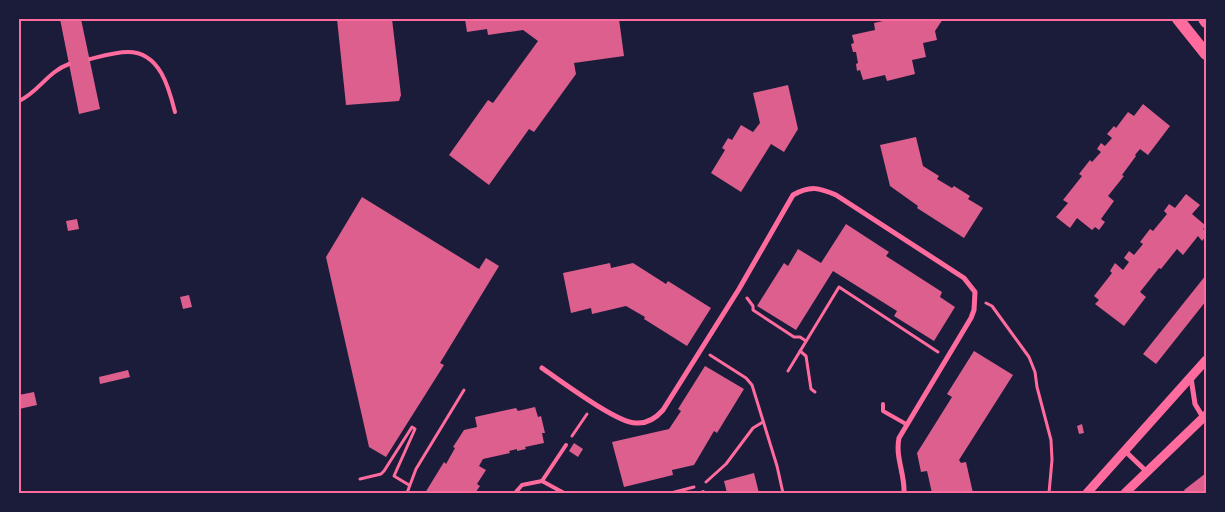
<svg xmlns="http://www.w3.org/2000/svg" width="1225" height="512" font-family="Spectral,serif">
  <rect width="100%" height="100%" fill="#1b1b3a"/>
  <g fill="#dd5f8e">
    <path d="M60 19H81L100 109 79 114Z"/>
    <path d="M337 19H392L401 95 399 101 346 105Z"/>
    <path d="M465 19H619L624 56 574 63 576 74 534 132 529 129 489 185 449 155 488 100 493 103 538 41 523 30 488 35 487 29 467 32Z"/>
    <path d="M892 19H943L935 31 937 40 923 43 926 57 912 60 915 74 887 81 885 75 863 80 860 70 857 71 856 64 858 63 856 52H853L851 44 854 43 852 35 875 30 874 23Z"/>
    <path d="M788 85 798 129 784 152 771 144 741 192 711 173 725 150 722 148 728 138 732 140 741 125 753 132 760 123 753 93Z"/>
    <path d="M1143 104 1170 126 1148 155 1140 149 1135 155 1136 156 1122 175 1124 176 1108 196 1114 201 1101 219 1105 222 1099 230 1095 227 1092 230 1077 218 1070 228 1056 217 1068 203 1063 200 1082 176 1079 174 1090 160 1092 162 1101 152 1097 149 1101 143 1105 146 1112 138 1107 134 1114 126 1116 128 1128 112 1134 116Z"/>
    <path d="M916 137 923 166 939 176 937 179 952 188 954 186 970 196 968 199 983 208 964 238 917 208 918 206 890 186 880 145Z"/>
    <path d="M1186 194 1200 205 1192 214 1206 226 1203 229 1206 232V236L1202 241 1198 236 1183 255 1177 249 1161 269 1159 268 1140 292 1146 297 1124 326 1095 304 1099 300 1094 296 1112 273 1110 271 1115 263 1123 270 1129 262 1124 258 1129 251 1134 255 1143 244 1140 242 1150 229 1153 231 1167 214 1164 211 1169 204 1175 208Z"/>
    <path d="M362 197 479 269 486 258 499 266 440 363 444 365 386 457 369 447 326 257Z"/>
    <path d="M77 219 79 229 68 231 66 221Z"/>
    <path d="M846 224 889 252 886 256 942 292 940 297 955 307 934 341 894 316 897 311 833 271 796 330 757 306 784 263 788 266 798 249 821 263Z"/>
    <path d="M610 263 611 268 633 263 666 284 668 281 711 308 687 346 644 319 645 317 626 306 592 314 591 308 571 313 563 273Z"/>
    <path d="M1206 275V301L1156 364 1143 354Z"/>
    <path d="M189 295 192 307 183 309 180 297Z"/>
    <path d="M974 351 1013 375 959 460 961 463 966 462 973 493H932L927 471 921 472 917 453 952 397 947 394Z"/>
    <path d="M705 366 744 389 717 433 714 431 694 465 672 470 673 475 624 487 612 442 669 429 681 411 678 409Z"/>
    <path d="M128 370 130 377 100 384 99 377Z"/>
    <path d="M34 392 37 405 19 409V395Z"/>
    <path d="M535 407 538 417 541 416 545 433H542L544 443 525 447 526 449 517 451V449L509 451 510 453 483 459 479 466 486 470 477 484 480 486 475 493H425L444 462 446 464 455 448 453 447 464 430 477 427 475 417 516 408 518 411Z"/>
    <path d="M1082 424 1084 433 1079 434 1077 426Z"/>
    <path d="M574 443 583 449 578 457 569 451Z"/>
    <path d="M754 473 759 493H727L724 481Z"/>
    <path d="M1206 473V493H1186L1184 490Z"/>
  </g>
  <g fill="none" stroke-linecap="round" stroke-linejoin="round">
    <g stroke="#ff6b9d" stroke-width="3">
      <path d="M747 298 753 306V310L794 337H800L806 341"/>
      <path d="M986 303 992 306 1029 357 1035 372 1037 387 1051 440 1052 460 1049 493"/>
      <path d="M800 351 806 356 811 389 815 392"/>
      <path d="M710 355 746 378 752 385 777 466 783 493"/>
      <path d="M788 371 839 287 938 352"/>
      <path d="M572 436 587 414"/>
      <path d="M360 479 381 474 384 471 412 427 415 429 394 476 409 485"/>
      <path d="M706 482 726 464 753 428 763 422"/>
      <path d="M407 493 416 469 464 390"/>
      <path d="M671 493 694 487"/>
    </g>
    <g stroke="#ff6b9d" stroke-width="4">
      <path d="M90 59C102 56 116 52 128 52 160 52 169 88 175 112"/>
      <path d="M19 101C39 92 47 72 69 64"/>
      <path d="M883 404V411L906 424"/>
      <path d="M542 481 566 445"/>
      <path d="M703 492V493"/>
      <path d="M515 493 522 485 542 481 564 493"/>
    </g>
    <g stroke="#ff6b9d" stroke-width="5">
      <path d="M542 368C561 381 617 423 636 423 648 424 656 418 663 410L739 289 793 195C811 185 819 188 836 195L964 278 975 292 974 310 971 318 899 438C895 457 905 474 904 493"/>
      <path d="M1191 378 1195 404 1204 419"/>
      <path d="M1125 451 1147 472"/>
    </g>
    <g stroke="#ff6b9d" stroke-width="9">
      <path d="M1087 493 1206 360"/>
      <path d="M1125 493 1206 415"/>
    </g>
    <g stroke="#ff6b9d" stroke-width="12">
      <path d="M1178 19 1206 54"/>
      <path d="M1204 19 1206 22"/>
    </g>
  </g>
  <rect width="1225" height="512" fill="none" stroke="#1b1b3a" stroke-width="40"/>
  <rect x="20" y="20" width="1185" height="472" fill="none" stroke="#ff6b9d" stroke-width="2"/>
</svg>
